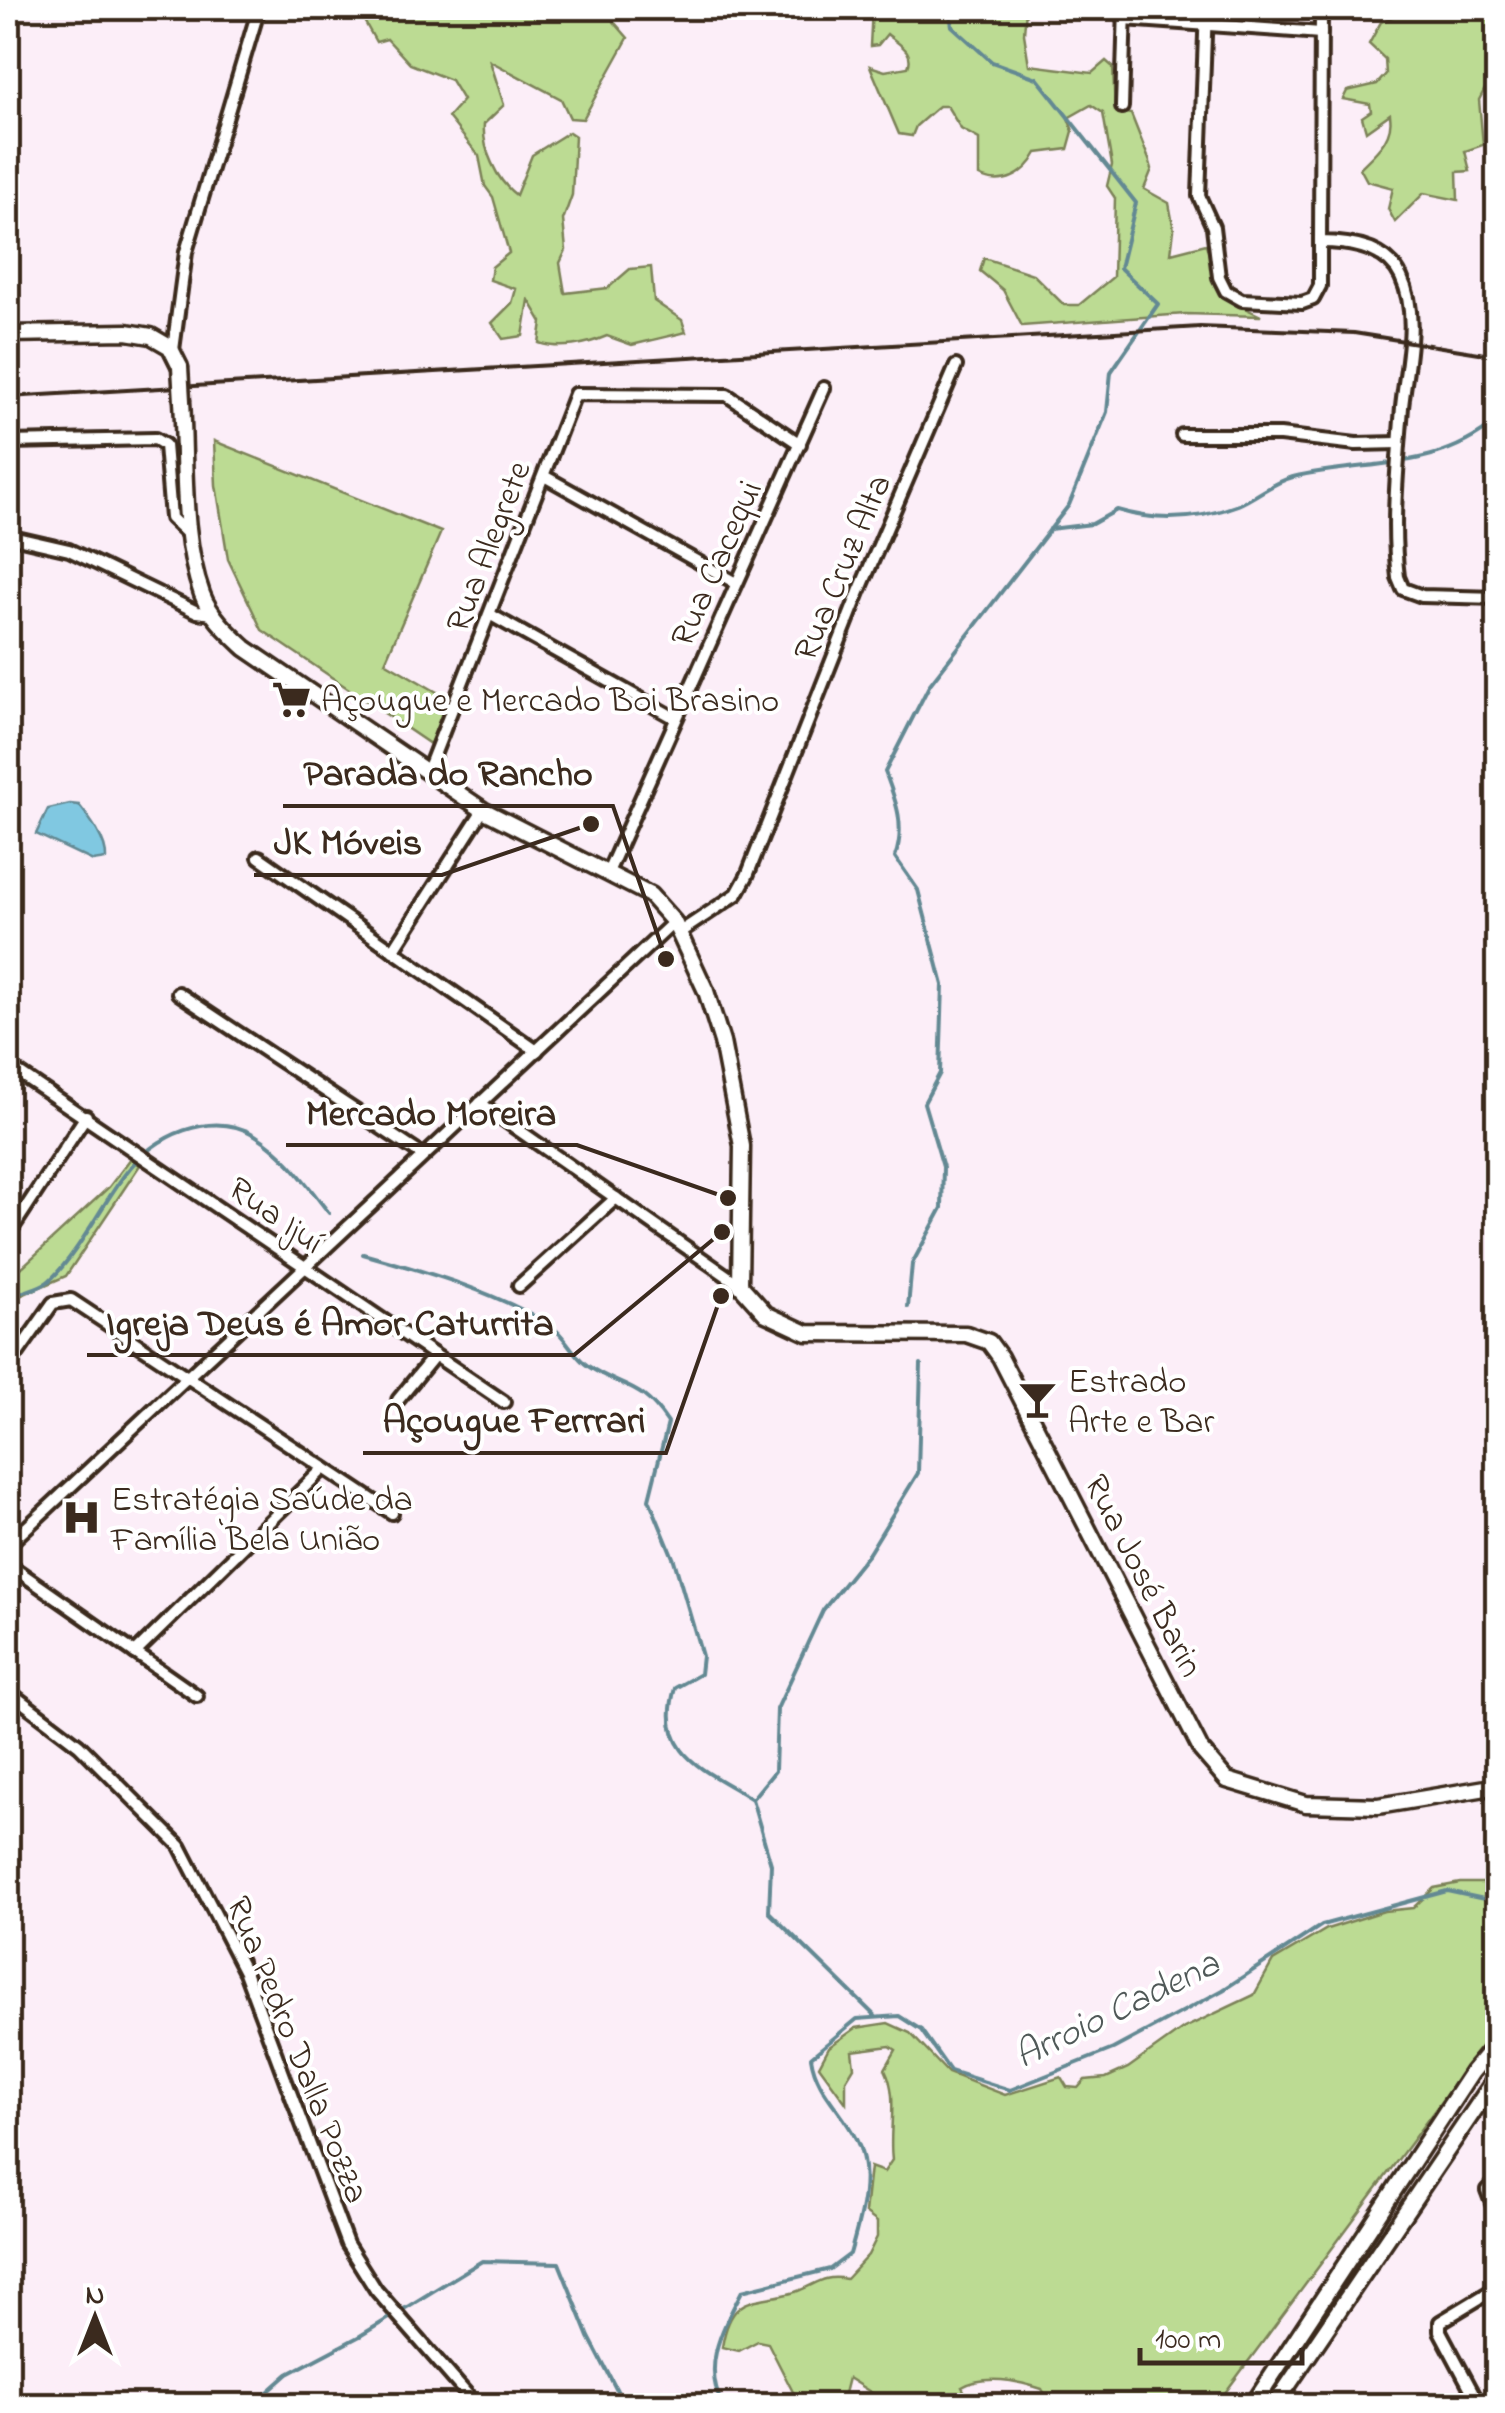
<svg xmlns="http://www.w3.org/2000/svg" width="1505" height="2413" font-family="'Indie Flower',sans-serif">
  <rect width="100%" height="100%" fill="#fceef8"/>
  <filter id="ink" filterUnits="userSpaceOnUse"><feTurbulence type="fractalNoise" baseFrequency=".01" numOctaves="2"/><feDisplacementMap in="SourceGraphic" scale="20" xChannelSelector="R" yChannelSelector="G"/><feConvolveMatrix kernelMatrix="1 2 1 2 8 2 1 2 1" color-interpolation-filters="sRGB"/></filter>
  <g filter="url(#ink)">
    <g fill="#bcdb93" stroke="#7c8258" stroke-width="2.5">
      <path d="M357 8H602L628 38 583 119 570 118 561 99 490 61 504 105 484 124C482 148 496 180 516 195L532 155 569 132 575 136 572 195 563 220 566 250 560 263 565 293 608 288 630 269 651 267 654 301 682 320 686 332 632 345 607 336C586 345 560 350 539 343L542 322 529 300 523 336 503 339 492 323 512 303 516 289 490 280 492 267 509 253 493 197 485 186 479 156 448 117 463 100 451 80 410 64 387 39 376 42Z"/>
      <path d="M872 8H1026L1024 34 1029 65 1092 73 1106 61 1113 67 1115 111 1131 114 1150 162 1152 169 1144 189 1169 203 1174 230 1171 253 1206 244 1218 288 1228 300 1261 316 1185 314 1022 326 1003 290 980 271 984 258 1033 274 1064 305H1079L1113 277 1115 198 1107 186 1112 165 1103 113 1091 105 1068 118 1073 131 1068 149 1037 153C1026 174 1003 188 979 176V139L961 129 947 106H939L916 126 912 136 899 134 870 66 885 71 908 67C915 51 898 44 887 34L878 45 870 46Z"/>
      <path d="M1386 8H1498L1496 68 1479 100 1483 145 1465 151 1470 171 1457 172 1458 200 1424 193 1395 222 1388 209 1393 188 1367 181 1360 168C1376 152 1394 138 1390 114L1366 131 1362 117 1371 111 1370 104 1343 99 1347 91 1377 84 1386 74 1385 59 1369 44 1381 22 1394 16Z"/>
      <path d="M214 441 441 532 385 662 449 699 430 744 262 630 228 559 216 485Z"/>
      <path d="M131 1158 140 1165 66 1276 8 1301V1280L109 1187Z"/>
      <path d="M1460 1883H1497V2026L1216 2405H1051L1042 2389C1018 2381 986 2374 962 2387L972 2405H891L848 2378 841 2405H808L793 2392 768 2343 758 2341 739 2351 722 2347C731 2292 754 2304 795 2292 816 2285 823 2274 846 2279L868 2255 877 2237V2222L865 2213 870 2167 884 2172 892 2160C888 2128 899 2097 885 2069L896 2050 890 2046 852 2051 854 2067 846 2080V2103L819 2066 829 2047 856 2028 888 2023 910 2033 948 2073 1005 2095 1061 2077 1067 2087 1078 2088 1085 2080 1106 2078 1128 2068 1184 2028 1254 1995 1273 1961 1327 1929 1384 1911 1413 1908 1434 1888Z"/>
    </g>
    <path fill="#80c8e1" stroke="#648993" stroke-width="2.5" d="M70 804 79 805C90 819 107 841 106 859L93 861 36 834 48 809Z"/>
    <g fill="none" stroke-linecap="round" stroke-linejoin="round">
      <g stroke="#648993" stroke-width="4">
        <path d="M1050 529 1092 524 1117 510C1157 522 1199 520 1238 505 1257 497 1273 482 1293 477 1367 459 1433 474 1498 420"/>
        <path d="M363 1254C427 1272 494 1291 551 1326 566 1336 573 1356 588 1366 624 1390 640 1381 668 1423L649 1499 674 1560 702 1656 700 1674 675 1688C655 1756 707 1770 752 1799L771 1864 769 1912 875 2016"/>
        <path d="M8 1297C20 1292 41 1289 50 1280 78 1254 102 1204 126 1173 153 1136 211 1109 255 1135 286 1154 307 1185 329 1213"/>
        <path d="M908 1307 912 1264 942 1208 943 1167 924 1103 940 1073 943 985 918 890 895 857C906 826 896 801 885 772L930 684 1069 505 1107 412 1111 372 1158 304 1120 268 1136 203 1037 78 992 62 952 26 949 8"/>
        <path d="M752 1799 775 1771 777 1709 823 1610 869 1553 918 1473 921 1364"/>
        <path d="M252 2406 288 2374 360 2336 482 2261 559 2263 589 2337 625 2406"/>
        <path d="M723 2406C701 2365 723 2328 742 2291L830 2269 850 2254C860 2219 874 2174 856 2139 842 2110 816 2091 811 2057L857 2019 899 2016 921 2030 950 2071 1010 2090 1113 2049 1223 1990 1322 1925 1447 1891 1498 1902"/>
      </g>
      <defs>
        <g id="minor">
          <path d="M1206 8 1199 196 1213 227 1219 277 1226 291 1242 300 1302 303 1313 299 1320 286V242"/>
          <path d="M1321 8 1320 242C1349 242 1387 247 1401 277 1420 316 1406 366 1402 407 1398 462 1391 522 1398 577L1403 589 1422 596 1498 598"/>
          <path d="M1124 19 1321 33"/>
          <path d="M1122 107 1125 8"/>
          <path d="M173 350 186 252 259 8"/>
          <path d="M1182 435H1280L1356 444 1399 443"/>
          <path d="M8 442 155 439 165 445 171 518 190 536"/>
          <path d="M544 476 736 583"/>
          <path d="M8 536 69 550 197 612 214 614"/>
          <path d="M491 615 675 718"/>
          <path d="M427 773 575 394 727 395 800 444"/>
          <path d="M259 857 537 1051"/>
          <path d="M609 870 824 388"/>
          <path d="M680 932 737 894 747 876 859 592 956 366"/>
          <path d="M393 951 483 810"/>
          <path d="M178 993 422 1155"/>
          <path d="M19 1073 504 1402"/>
          <path d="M480 1103 740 1285"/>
          <path d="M8 1235 86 1116"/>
          <path d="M519 1286 616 1198"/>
          <path d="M8 1367 53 1303 71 1300 392 1513"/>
          <path d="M398 1400 434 1356"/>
          <path d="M8 1545 674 922"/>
          <path d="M8 1564 197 1696"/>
          <path d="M135 1653 324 1468"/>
          <path d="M8 1691 79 1745 180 1846 245 1972 347 2244 376 2290 477 2406"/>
          <path d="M1496 1786 1498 1754"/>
          <path d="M1498 2178 1487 2190 1498 2219"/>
          <path d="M1480 2406 1440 2331V2322L1498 2287"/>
        </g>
        <g id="secondary">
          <path d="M8 334 127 332 151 336 170 347 180 367"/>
          <path d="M182 401C186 462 181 536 202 594 210 616 229 633 245 648L483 810 650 895 674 922 706 991 722 1042 742 1146 740 1285 766 1314 807 1333 966 1334 989 1342 1000 1357 1201 1750 1227 1780 1306 1804 1378 1806 1498 1786"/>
          <path d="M1252 2406 1472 2072 1498 2041"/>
          <path d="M1274 2406 1498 2075"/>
        </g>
      </defs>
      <use href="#minor" stroke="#3b2a1e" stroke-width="18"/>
      <use href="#secondary" stroke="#3b2a1e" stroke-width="21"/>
      <use href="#minor" stroke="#fff" stroke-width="10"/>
      <use href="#secondary" stroke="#fff" stroke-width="14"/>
      <path stroke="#3b2a1e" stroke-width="4" d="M8 397 1200 327 1354 333 1498 356"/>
      <defs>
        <path id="secondary-bridge" d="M180 367 182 401"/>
      </defs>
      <use href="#secondary-bridge" stroke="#3b2a1e" stroke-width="21" stroke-linecap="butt"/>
      <use href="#secondary-bridge" stroke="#fff" stroke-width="14"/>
    </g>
  </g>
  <defs>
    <symbol id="supermarket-bare" viewBox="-9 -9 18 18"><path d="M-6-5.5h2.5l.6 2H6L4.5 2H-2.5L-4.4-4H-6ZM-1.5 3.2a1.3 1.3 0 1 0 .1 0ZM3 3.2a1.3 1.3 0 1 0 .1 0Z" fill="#3b2a1e" stroke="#fff" stroke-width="2.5" paint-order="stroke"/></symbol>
    <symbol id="bar-bare" viewBox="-9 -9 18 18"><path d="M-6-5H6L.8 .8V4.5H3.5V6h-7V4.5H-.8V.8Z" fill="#3b2a1e" stroke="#fff" stroke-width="2.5" paint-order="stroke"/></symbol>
    <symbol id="hospital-bare" viewBox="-9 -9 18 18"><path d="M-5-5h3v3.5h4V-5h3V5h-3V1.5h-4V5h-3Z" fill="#3b2a1e" stroke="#fff" stroke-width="2.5" paint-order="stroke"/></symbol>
  </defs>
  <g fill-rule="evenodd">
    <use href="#supermarket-bare" x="264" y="672" width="55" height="55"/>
    <use href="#bar-bare" x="1010" y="1372" width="55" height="55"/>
    <use href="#hospital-bare" x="54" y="1490" width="55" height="55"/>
  </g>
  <g text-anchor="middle" stroke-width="8" stroke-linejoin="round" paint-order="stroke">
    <g font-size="35" fill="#3b2a1e" stroke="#fff">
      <text transform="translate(487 546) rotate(-69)" y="12">Rua Alegrete</text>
      <text transform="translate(715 563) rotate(-66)" y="12">Rua Cacequi</text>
      <text transform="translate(841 567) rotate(-67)" y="12">Rua Cruz Alta</text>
      <text transform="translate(277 1214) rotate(35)" y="12">Rua Ijuí</text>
      <text transform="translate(1145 1575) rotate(63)" y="12">Rua José Barin</text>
      <text transform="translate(299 2049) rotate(68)" y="12">Rua Pedro Dalla Pozza</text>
    </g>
    <g font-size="35" fill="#3b2a1e" stroke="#fff" text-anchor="start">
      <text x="321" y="711">Açougue e Mercado Boi Brasino</text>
      <text x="1068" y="1392">Estrado<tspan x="1068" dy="40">Arte e Bar</tspan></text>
      <text x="111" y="1510">Estratégia Saúde da<tspan x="111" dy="40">Família Bela União</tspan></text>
    </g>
    <g font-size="38" font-style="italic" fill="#505958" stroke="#fff">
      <text transform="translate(1116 2008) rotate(-26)" y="13">Arroio Cadena</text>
    </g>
  </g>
  <path fill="none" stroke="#3b2a1e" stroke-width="4" d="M666 959L613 806H283M591 824L442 875H254M728 1198L577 1145H286M722 1232L574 1355H87M721 1296L666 1453H363"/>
  <g fill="#3b2a1e" stroke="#fff" stroke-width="4">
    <circle cx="666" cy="959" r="10"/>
    <circle cx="591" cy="824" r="10"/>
    <circle cx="728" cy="1198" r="10"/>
    <circle cx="722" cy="1232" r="10"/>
    <circle cx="721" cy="1296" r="10"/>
  </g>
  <g font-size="38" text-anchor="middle" font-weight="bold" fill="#3b2a1e" stroke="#fff" stroke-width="8" stroke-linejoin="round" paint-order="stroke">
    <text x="448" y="785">Parada do Rancho</text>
    <text x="348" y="854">JK Móveis</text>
    <text x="431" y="1125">Mercado Moreira</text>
    <text x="330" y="1335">Igreja Deus é Amor Caturrita</text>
    <text x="514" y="1432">Açougue Ferrrari</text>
  </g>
  <rect width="1505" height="2413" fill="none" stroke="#fff" stroke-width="40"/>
  <rect x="20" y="20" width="1465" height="2373" fill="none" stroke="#3b2a1e" stroke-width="4" filter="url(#ink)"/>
  <g transform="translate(95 2318)" stroke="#ffffff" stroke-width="8" paint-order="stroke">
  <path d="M0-8L18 38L0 25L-18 38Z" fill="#3b2a1e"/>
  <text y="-15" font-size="28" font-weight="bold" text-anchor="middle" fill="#3b2a1e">N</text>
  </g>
  <path d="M1140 2348v15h162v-15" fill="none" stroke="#3b2a1e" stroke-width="5"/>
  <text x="1155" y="2348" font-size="30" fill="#3b2a1e" stroke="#ffffff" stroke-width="8" paint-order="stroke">100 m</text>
</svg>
